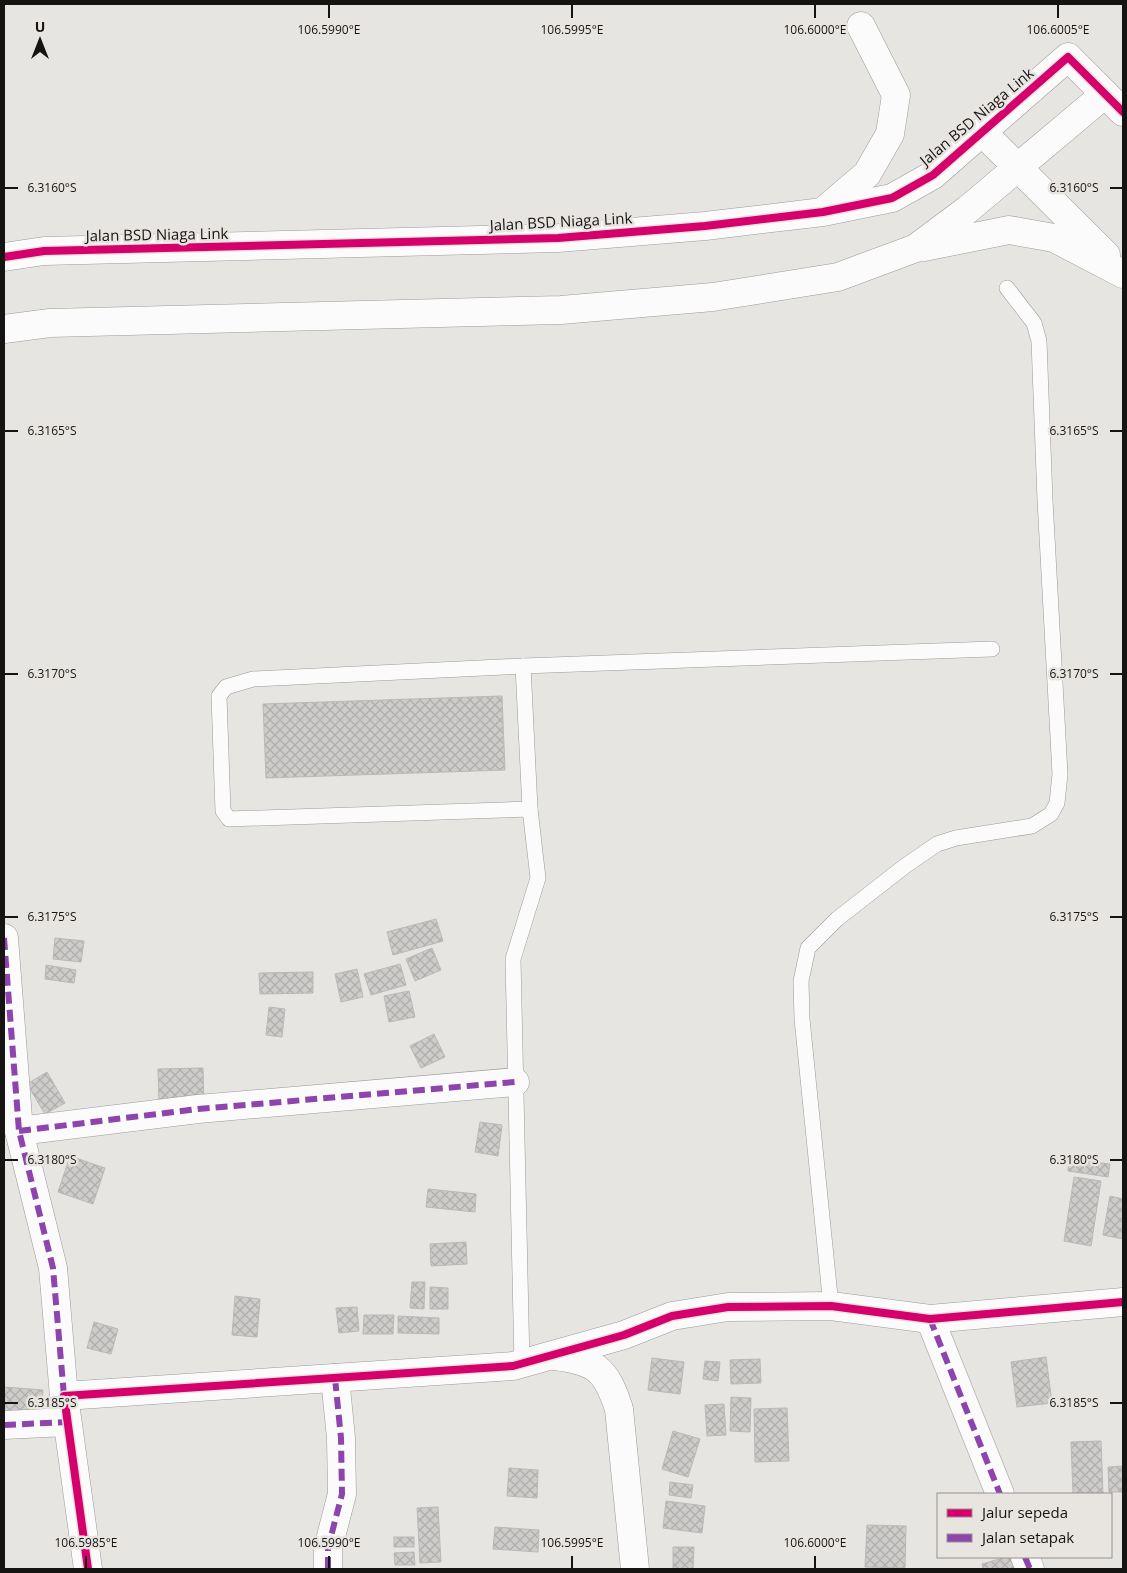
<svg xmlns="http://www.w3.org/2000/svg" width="1127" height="1573" font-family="'Open Sans',sans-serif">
  <defs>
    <pattern id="building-cross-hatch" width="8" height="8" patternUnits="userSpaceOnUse" patternTransform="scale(1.25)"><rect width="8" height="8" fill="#ceccca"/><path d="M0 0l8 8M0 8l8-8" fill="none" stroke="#b0aead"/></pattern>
  </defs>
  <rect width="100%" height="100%" fill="#e7e5e2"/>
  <g fill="url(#building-cross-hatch)" stroke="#bab9b7">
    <path d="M502 696 505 770 266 778 263 704Z"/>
    <path d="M436 919 443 941 393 955 387 932Z"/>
    <path d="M55 938 84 941 81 962 53 959Z"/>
    <path d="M432 948 441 970 415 981 406 959Z"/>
    <path d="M400 964 406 985 371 995 364 974Z"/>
    <path d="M46 965 76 970 74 983 45 979Z"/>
    <path d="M357 969 363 997 341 1002 335 974Z"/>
    <path d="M313 972V993L260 994 259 973Z"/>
    <path d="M409 991 415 1017 389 1022 384 996Z"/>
    <path d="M269 1007 285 1009 282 1037 266 1035Z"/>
    <path d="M434 1034 445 1057 421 1068 410 1046Z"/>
    <path d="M203 1068 204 1102 159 1104 158 1069Z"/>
    <path d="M47 1072 65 1103 45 1114 27 1084Z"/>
    <path d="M480 1122 502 1125 498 1156 475 1152Z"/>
    <path d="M70 1156 105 1168 93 1204 58 1192Z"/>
    <path d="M1069 1159 1110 1164 1108 1177 1068 1171Z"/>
    <path d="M1074 1177 1101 1181 1091 1246 1064 1241Z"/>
    <path d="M428 1189 476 1194 475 1212 426 1207Z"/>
    <path d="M1110 1196 1123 1199V1239L1103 1235Z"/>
    <path d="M466 1242 467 1264 431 1266 430 1244Z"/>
    <path d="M412 1282H425L424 1309 410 1308Z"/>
    <path d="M430 1287 448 1288V1309H430Z"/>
    <path d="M235 1296 260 1299 257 1337 232 1335Z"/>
    <path d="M357 1307 359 1331 339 1333 336 1308Z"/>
    <path d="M364 1315H394L393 1334H363Z"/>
    <path d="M398 1316 439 1318V1334L398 1333Z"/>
    <path d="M94 1322 118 1329 111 1354 87 1348Z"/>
    <path d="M1046 1357 1052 1403 1017 1407 1011 1362Z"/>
    <path d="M652 1358 684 1362 680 1394 648 1390Z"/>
    <path d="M760 1359 761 1383 731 1384 730 1360Z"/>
    <path d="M705 1361 720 1362 718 1381 703 1379Z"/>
    <path d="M4 1387 43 1390 40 1423 4 1420Z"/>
    <path d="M731 1397 751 1398 750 1432 730 1431Z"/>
    <path d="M724 1404 726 1435 707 1436 705 1405Z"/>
    <path d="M787 1408 789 1461 755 1462 754 1409Z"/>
    <path d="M673 1431 700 1439 688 1477 662 1469Z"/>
    <path d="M1101 1441 1103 1494H1073L1071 1442Z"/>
    <path d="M1123 1466V1492H1109L1108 1467Z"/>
    <path d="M509 1468 538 1470 537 1498 507 1496Z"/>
    <path d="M670 1482 693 1485 691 1498 669 1495Z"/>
    <path d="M666 1501 705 1506 702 1533 663 1528Z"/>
    <path d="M438 1507 441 1562 420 1563 417 1508Z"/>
    <path d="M867 1525 906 1526 905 1568 865 1567Z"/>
    <path d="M495 1527 539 1530 538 1552 493 1549Z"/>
    <rect x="394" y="1537" width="20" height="10"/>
    <path d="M673 1547H694L693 1569H673Z"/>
    <path d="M414 1552 415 1565H395L394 1553Z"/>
    <path d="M1006 1557H1012L1016 1569H983L982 1564Z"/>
  </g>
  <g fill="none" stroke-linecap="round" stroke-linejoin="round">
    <defs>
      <g id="service">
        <path d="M523 666 253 679 226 687 219 696 223 811 229 819 530 809"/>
        <path d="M831 1306 802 1019 801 981 808 948 837 919 905 866 937 844 956 838 1032 826 1051 814 1057 803 1060 774 1045 500 1039 341 1034 323 1007 288"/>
        <path d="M522 1365 513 959 538 878 530 809 523 666 992 649"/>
      </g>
      <g id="minor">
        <path d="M982 132 1106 255"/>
        <path d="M826 209 867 174 890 134 896 95 861 26"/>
        <path d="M924 247 1009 230 1054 238 1123 274"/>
        <path d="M4 257 44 251 558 238 705 226 823 212 892 198 933 175 1068 57 1123 112"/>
        <path d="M4 329 50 323 561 310 713 297 838 277 916 248 967 210 1105 94"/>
        <path d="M4 938 19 1131 53 1268 64 1396"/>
        <path d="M19 1131 198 1109 515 1082"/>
        <path d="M930 1319 1000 1494"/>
        <path d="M555 1356C596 1361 606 1369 619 1409L635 1569"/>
        <path d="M4 1425 67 1422"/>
        <path d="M1025 1557 1030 1569"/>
        <path d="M88 1569 64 1396 513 1366 624 1335 672 1316 728 1307 831 1306 930 1319 1123 1302"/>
        <path d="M328 1569V1548L342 1494 341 1438 335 1378"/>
      </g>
    </defs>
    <use href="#service" stroke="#9b9a98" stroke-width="16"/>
    <use href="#minor" stroke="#9b9a98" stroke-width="29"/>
    <use href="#service" stroke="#fbfbfb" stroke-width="15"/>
    <use href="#minor" stroke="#fbfbfb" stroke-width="28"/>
    <g stroke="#8e44ad" stroke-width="6" stroke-dasharray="12 6" stroke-linecap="butt">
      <path d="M4 938 19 1131 53 1268 64 1396"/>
      <path d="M19 1131 198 1109 515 1082"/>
      <path d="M930 1319 1000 1494"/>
      <path d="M4 1425 67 1422"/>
      <path d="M1025 1557 1030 1569"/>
      <path d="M328 1569V1548L342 1494 341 1438 335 1378"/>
    </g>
    <defs>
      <g id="cycleway">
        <path d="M4 257 44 251 558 238 705 226 823 212 892 198 933 175 1068 57 1123 112"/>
        <path d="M88 1569 64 1396 513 1366 624 1335 672 1316 728 1307 831 1306 930 1319 1123 1302"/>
      </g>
    </defs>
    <use href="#cycleway" stroke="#e8e5e1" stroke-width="11"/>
    <use href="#cycleway" stroke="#d6006c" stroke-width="8"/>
  </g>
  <path fill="none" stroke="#151413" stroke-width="2" d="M329 5V18M572 5V18M815 5V18M1058 5V18M5 188H18M1110 188H1122M5 431H18M1110 431H1122M5 674H18M1110 674H1122M5 917H18M1110 917H1122M5 1160H18M1110 1160H1122M5 1403H18M1110 1403H1122M86 1556V1568M329 1556V1568M572 1556V1568M815 1556V1568"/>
  <g text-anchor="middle" stroke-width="5" stroke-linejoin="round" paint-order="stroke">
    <g font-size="15" fill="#151413" stroke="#e8e5e1">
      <text transform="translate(977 117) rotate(-40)" y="5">Jalan BSD Niaga Link</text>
      <text transform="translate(561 222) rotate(-3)" y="5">Jalan BSD Niaga Link</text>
      <text transform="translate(157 235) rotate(-1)" y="5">Jalan BSD Niaga Link</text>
    </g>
  </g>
  <g font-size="12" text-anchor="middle" fill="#151413" stroke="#e8e5e1" stroke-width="5" stroke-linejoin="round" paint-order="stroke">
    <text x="329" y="34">106.5990°E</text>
    <text x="572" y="34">106.5995°E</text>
    <text x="815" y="34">106.6000°E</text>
    <text x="1058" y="34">106.6005°E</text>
    <text x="52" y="192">6.3160°S</text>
    <text x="1074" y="192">6.3160°S</text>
    <text x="52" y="435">6.3165°S</text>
    <text x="1074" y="435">6.3165°S</text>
    <text x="52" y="678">6.3170°S</text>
    <text x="1074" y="678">6.3170°S</text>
    <text x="52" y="921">6.3175°S</text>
    <text x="1074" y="921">6.3175°S</text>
    <text x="52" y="1164">6.3180°S</text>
    <text x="1074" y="1164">6.3180°S</text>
    <text x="52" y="1407">6.3185°S</text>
    <text x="1074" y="1407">6.3185°S</text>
    <text x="86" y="1547">106.5985°E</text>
    <text x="329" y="1547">106.5990°E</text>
    <text x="572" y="1547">106.5995°E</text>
    <text x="815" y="1547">106.6000°E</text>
  </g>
  <rect width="1127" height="1573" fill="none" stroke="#151413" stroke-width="10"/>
  <rect x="937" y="1493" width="175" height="65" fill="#e8e5e1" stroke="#94918f"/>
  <rect x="947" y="1509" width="25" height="8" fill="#d6006c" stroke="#94918f"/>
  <text x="982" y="1518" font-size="15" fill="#151413">Jalur sepeda</text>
  <rect x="947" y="1534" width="25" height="8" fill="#8e44ad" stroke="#94918f"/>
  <text x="982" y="1543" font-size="15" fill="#151413">Jalan setapak</text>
  <g transform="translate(40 40)" stroke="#e8e5e1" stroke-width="4" paint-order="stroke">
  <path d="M0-4L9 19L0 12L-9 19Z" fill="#151413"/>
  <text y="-8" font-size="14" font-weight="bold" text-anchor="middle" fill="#151413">U</text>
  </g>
</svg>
